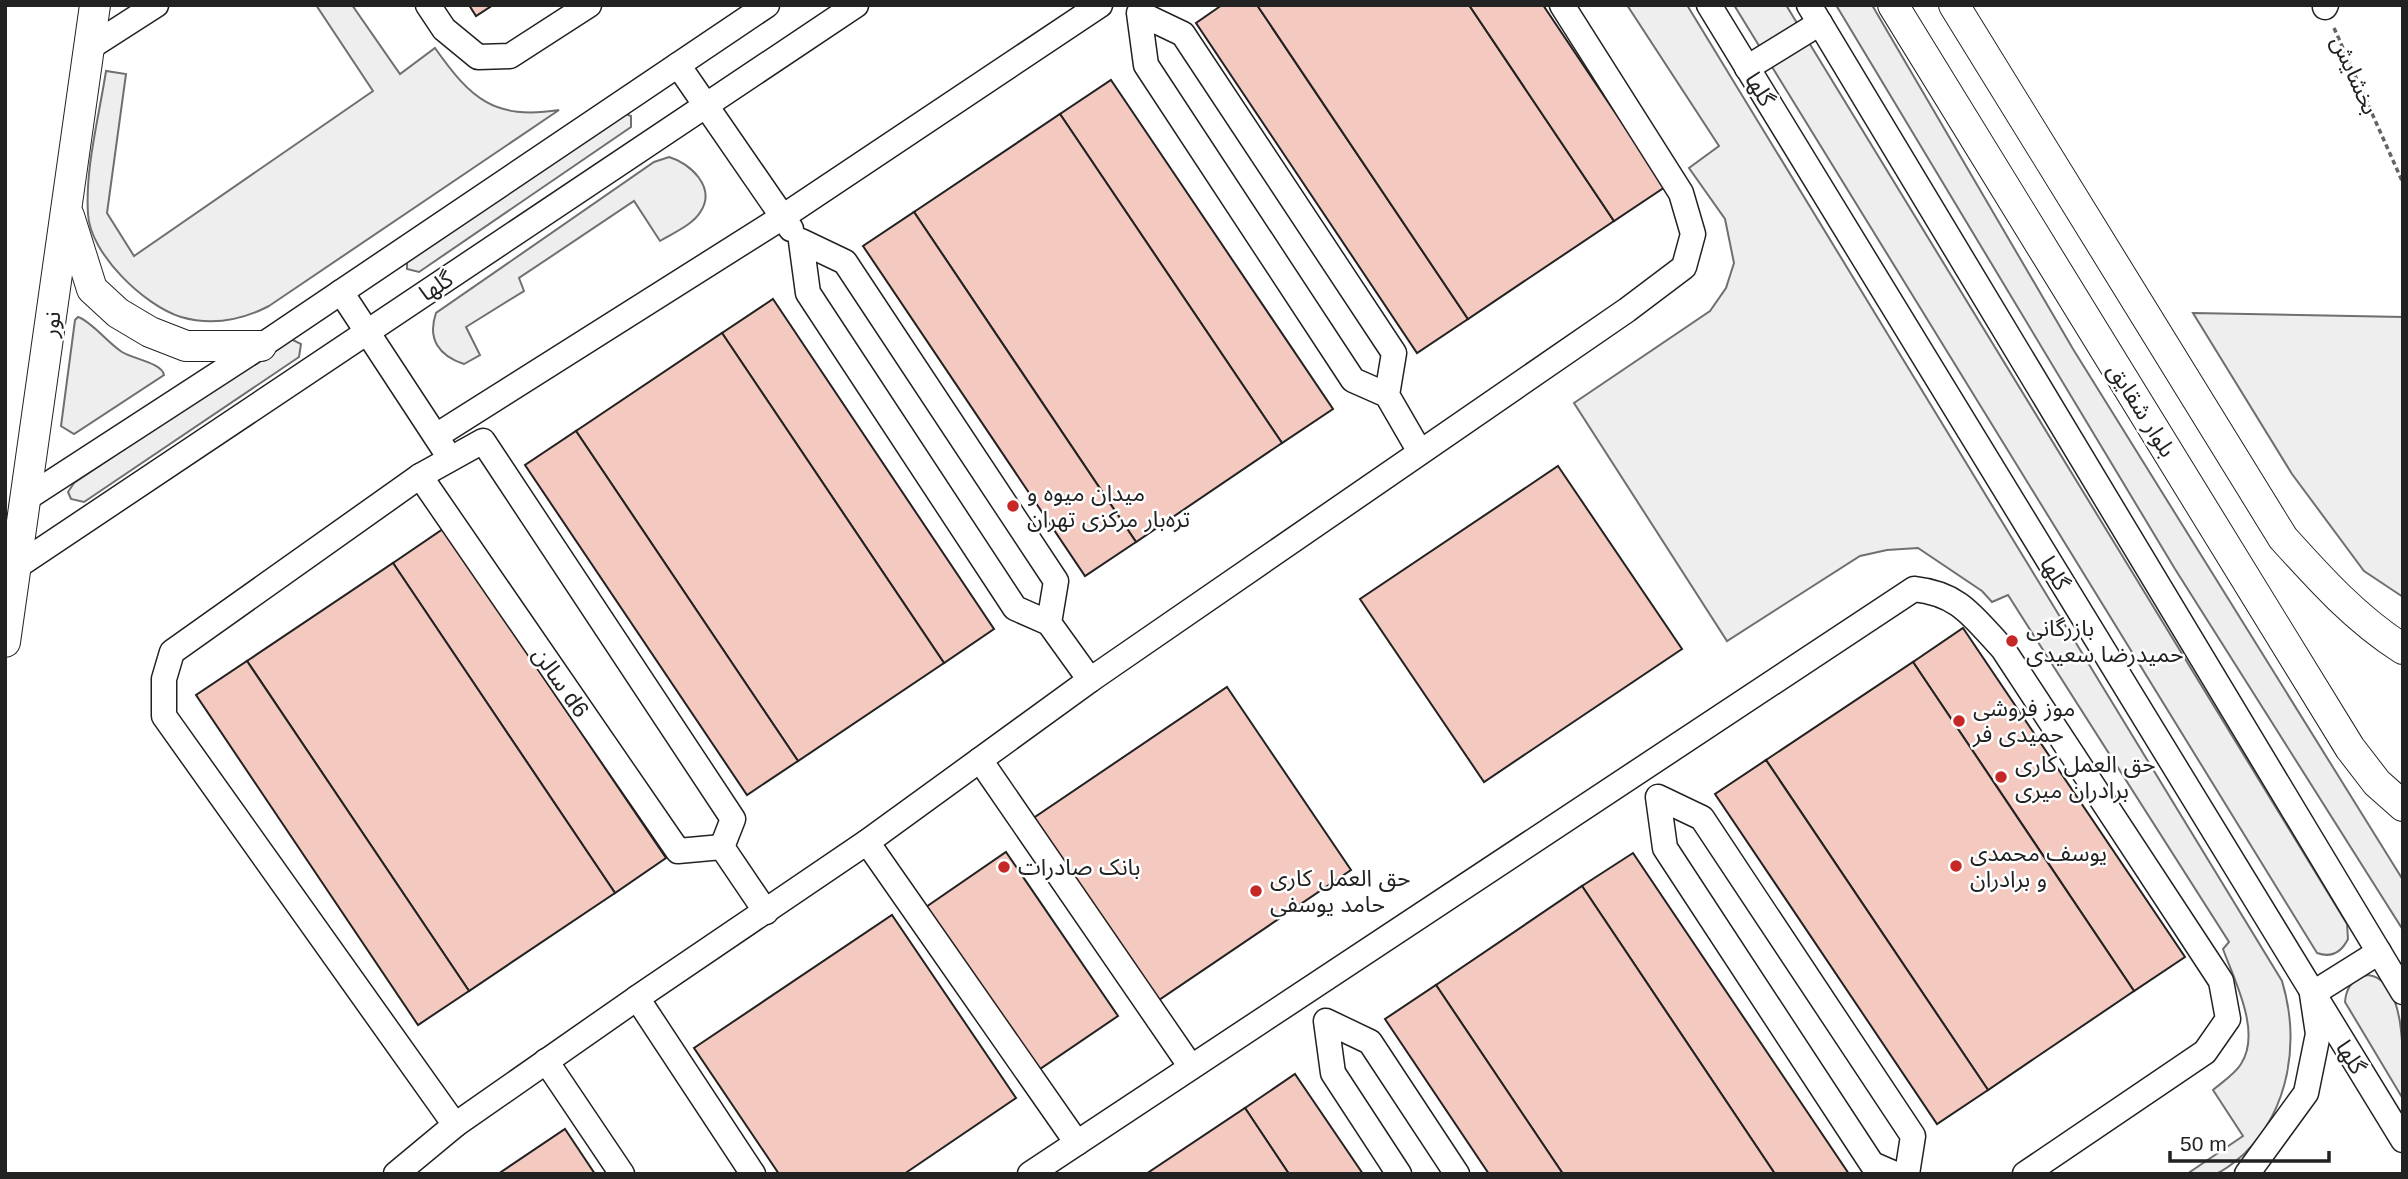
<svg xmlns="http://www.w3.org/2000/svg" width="2408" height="1179" font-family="Helvetica,'Noto Sans Arabic',sans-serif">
  <rect width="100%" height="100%" fill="#fff"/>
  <g fill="#eee" stroke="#6f6f6f" stroke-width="2">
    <path d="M316 5H352L400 74 435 48C471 99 494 120 559 110L269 306C242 320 212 326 181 317 145 306 90 254 88 214 85 168 99 117 106 71L126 74 107 213 134 256 373 91Z"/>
    <path d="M1627 5H1687L2282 981C2300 1041 2290 1108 2245 1153 2237 1160 2224 1172 2214 1174 2205 1175 2195 1174 2187 1174L2243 1136 2213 1090C2221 1083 2235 1074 2241 1064 2262 1032 2234 980 2223 949L2229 942 2008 595 1992 602 1982 591 1918 548 1887 550 1860 556 1727 641 1574 403 1710 311 1726 288 1734 263 1725 219 1689 168 1719 146Z"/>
    <path d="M1734 5H1786L2347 924 2348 939C2341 953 2331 958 2317 953Z"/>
    <path d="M1836 5H1872L2073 349 2403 880V930L2175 569Z"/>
    <path d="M623 113 631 116V127L419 272 407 269V261Z"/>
    <path d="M669 157C690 163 716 187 701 211 693 225 673 233 660 241L634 201 519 278 524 291 466 327 480 355 464 364C439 356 427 339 436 313L654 162Z"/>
    <path d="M2193 313 2403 317V597L2364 571 2292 474Z"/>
    <path d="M78 317C91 321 108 343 122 352 133 359 162 363 164 375L74 434 61 426 75 320Z"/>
    <path d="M289 338 301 344 299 357 84 502 71 499 68 492 74 483Z"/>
    <path d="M2368 975C2408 979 2403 1065 2403 1099L2345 1002C2346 987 2353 978 2368 975Z"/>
  </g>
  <g fill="#f3c9c0" stroke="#222" stroke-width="2">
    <path d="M469 5H493L476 16Z"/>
    <path d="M1222 5H1257L1468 319 1417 353 1196 23Z"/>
    <path d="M1257 5H1469L1614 221 1468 319Z"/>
    <path d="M1469 5H1543L1665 187 1614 221Z"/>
    <path d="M1111 80 1333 409 1282 443 1060 114Z"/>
    <path d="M1060 114 1282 443 1136 542 914 212Z"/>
    <path d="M914 212 1136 542 1085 576 863 246Z"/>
    <path d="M773 299 994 629 944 663 722 333Z"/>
    <path d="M722 333 944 663 798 761 576 431Z"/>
    <path d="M576 431 798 761 747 795 525 465Z"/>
    <path d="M1558 466 1682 649 1484 782 1360 599Z"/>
    <path d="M443 529 666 858 615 893 393 563Z"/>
    <path d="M393 563 615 893 469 991 247 661Z"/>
    <path d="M1963 628 2185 957 2134 991 1913 662Z"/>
    <path d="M247 661 469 991 418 1025 196 695Z"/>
    <path d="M1913 662 2134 991 1988 1090 1766 760Z"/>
    <path d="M1227 687 1351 870 1153 1004 1029 821Z"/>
    <path d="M1766 760 1988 1090 1937 1124 1715 794Z"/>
    <path d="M1006 852 1118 1016 1037 1071 926 907Z"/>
    <path d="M1633 853 1849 1174H1775L1582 886Z"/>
    <path d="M1582 886 1775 1174H1563L1436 985Z"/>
    <path d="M892 915 1016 1098 904 1174H779L694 1048Z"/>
    <path d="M1436 985 1563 1174H1489L1385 1019Z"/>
    <path d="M1295 1074 1363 1174H1289L1245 1108Z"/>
    <path d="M1245 1108 1289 1174H1146Z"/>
    <path d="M565 1129 595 1174H498Z"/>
  </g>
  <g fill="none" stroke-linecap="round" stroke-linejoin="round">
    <defs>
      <g id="minor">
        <path d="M428 5 444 29 478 57 510 56 589 5"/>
        <path d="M1709 5 2403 1140"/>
        <path d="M1809 5 2403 992"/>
        <path d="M2325 7 2326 5"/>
        <path d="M89 48 156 5"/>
        <path d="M678 65 791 229"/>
        <path d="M1747 68 1820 23"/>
        <path d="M341 292 444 449"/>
        <path d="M1387 395 1394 353 1183 34 1139 13 1146 65 1353 380 1387 395 1420 452"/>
        <path d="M436 436 781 218 1100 5"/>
        <path d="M420 476 678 851 722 847"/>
        <path d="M27 498 261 346 767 5"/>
        <path d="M16 567 856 5"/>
        <path d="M1049 623 1056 581 845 262 801 241 808 293 1015 608 1049 623 1090 680"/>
        <path d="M980 760 1191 1067"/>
        <path d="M867 842 1077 1143"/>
        <path d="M722 847 766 912"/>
        <path d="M637 998 455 1125 164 716V679L172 652 420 476 483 441 733 819 722 847"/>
        <path d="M546 1061 622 1174"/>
        <path d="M396 1174 455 1125"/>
        <path d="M753 1174 637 998 867 842 1090 680 1627 310 1684 267 1693 234 1681 193 1562 5"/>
        <path d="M1030 1174 1914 589C1960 594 1973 617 2003 649L2221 981 2228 1019 2205 1052 2025 1174"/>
        <path d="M1399 1174 1333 1073 1326 1021 1370 1042 1457 1174"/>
        <path d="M1895 1174 1872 1164 1665 848 1658 797 1702 818 1913 1136 1907 1174"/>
        <path d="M2247 1174 2306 1093 2318 1034 2312 994 2379 952"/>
      </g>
      <g id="major">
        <path d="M1893 5 2350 748 2377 783 2403 806"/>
        <path d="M1954 5 2283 538C2320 579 2356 619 2403 649"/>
        <path d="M69 216 92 289 118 313 150 332 186 346H261"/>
        <path d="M5 642 95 5"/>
      </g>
    </defs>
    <use href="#minor" stroke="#222" stroke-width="27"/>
    <use href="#major" stroke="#222" stroke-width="32"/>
    <path stroke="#646464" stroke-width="3.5" stroke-dasharray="5 3.5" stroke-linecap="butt" d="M2334 28 2403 183"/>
    <use href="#minor" stroke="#fff" stroke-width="24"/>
    <use href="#major" stroke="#fff" stroke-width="30"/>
  </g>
  <g fill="#c62828" stroke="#fff" stroke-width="2.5">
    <circle cx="1013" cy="506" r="7"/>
    <circle cx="2012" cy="641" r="7"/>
    <circle cx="1959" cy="721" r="7"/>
    <circle cx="2001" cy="777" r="7"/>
    <circle cx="1956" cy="866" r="7"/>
    <circle cx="1004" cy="867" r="7"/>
    <circle cx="1256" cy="891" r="7"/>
  </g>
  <g text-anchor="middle" stroke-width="5" stroke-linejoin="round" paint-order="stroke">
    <g font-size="23" fill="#222" stroke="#fff">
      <text transform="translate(2355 75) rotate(66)" y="8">بخشایش</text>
      <text transform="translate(1760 89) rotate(59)" y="8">گلها</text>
      <text transform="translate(436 286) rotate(-34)" y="8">گلها</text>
      <text transform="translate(51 324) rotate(-82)" y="8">نور</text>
      <text transform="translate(2142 410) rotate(58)" y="8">بلوار شقایق</text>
      <text transform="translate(2055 573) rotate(59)" y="8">گلها</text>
      <text transform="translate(561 682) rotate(55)" y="8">سالن d6</text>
      <text transform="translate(2351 1057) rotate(58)" y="8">گلها</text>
    </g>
    <g font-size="23" fill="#222" stroke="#fff" text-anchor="start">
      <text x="1027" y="501">میدان میوه و<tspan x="1027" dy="26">تره‌بار مرکزی تهران</tspan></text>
      <text x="2026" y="636">بازرگانی<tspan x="2026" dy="26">حمیدرضا سعیدی</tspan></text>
      <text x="1973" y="716">موز فروشی<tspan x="1973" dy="26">حمیدی فر</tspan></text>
      <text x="2015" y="772">حق العمل کاری<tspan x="2015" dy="26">برادران میری</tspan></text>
      <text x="1970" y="861">یوسف محمدی<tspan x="1970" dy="26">و برادران</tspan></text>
      <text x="1018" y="875">بانک صادرات</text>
      <text x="1270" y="886">حق العمل کاری<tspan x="1270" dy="26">حامد یوسفی</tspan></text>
    </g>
  </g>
  <rect width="2408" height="1179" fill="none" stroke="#222222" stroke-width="14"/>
  <path d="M2170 1151v10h159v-10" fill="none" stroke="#222222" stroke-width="3.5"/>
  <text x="2180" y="1151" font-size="21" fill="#222222" stroke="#ffffff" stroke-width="5" paint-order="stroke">50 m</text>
</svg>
